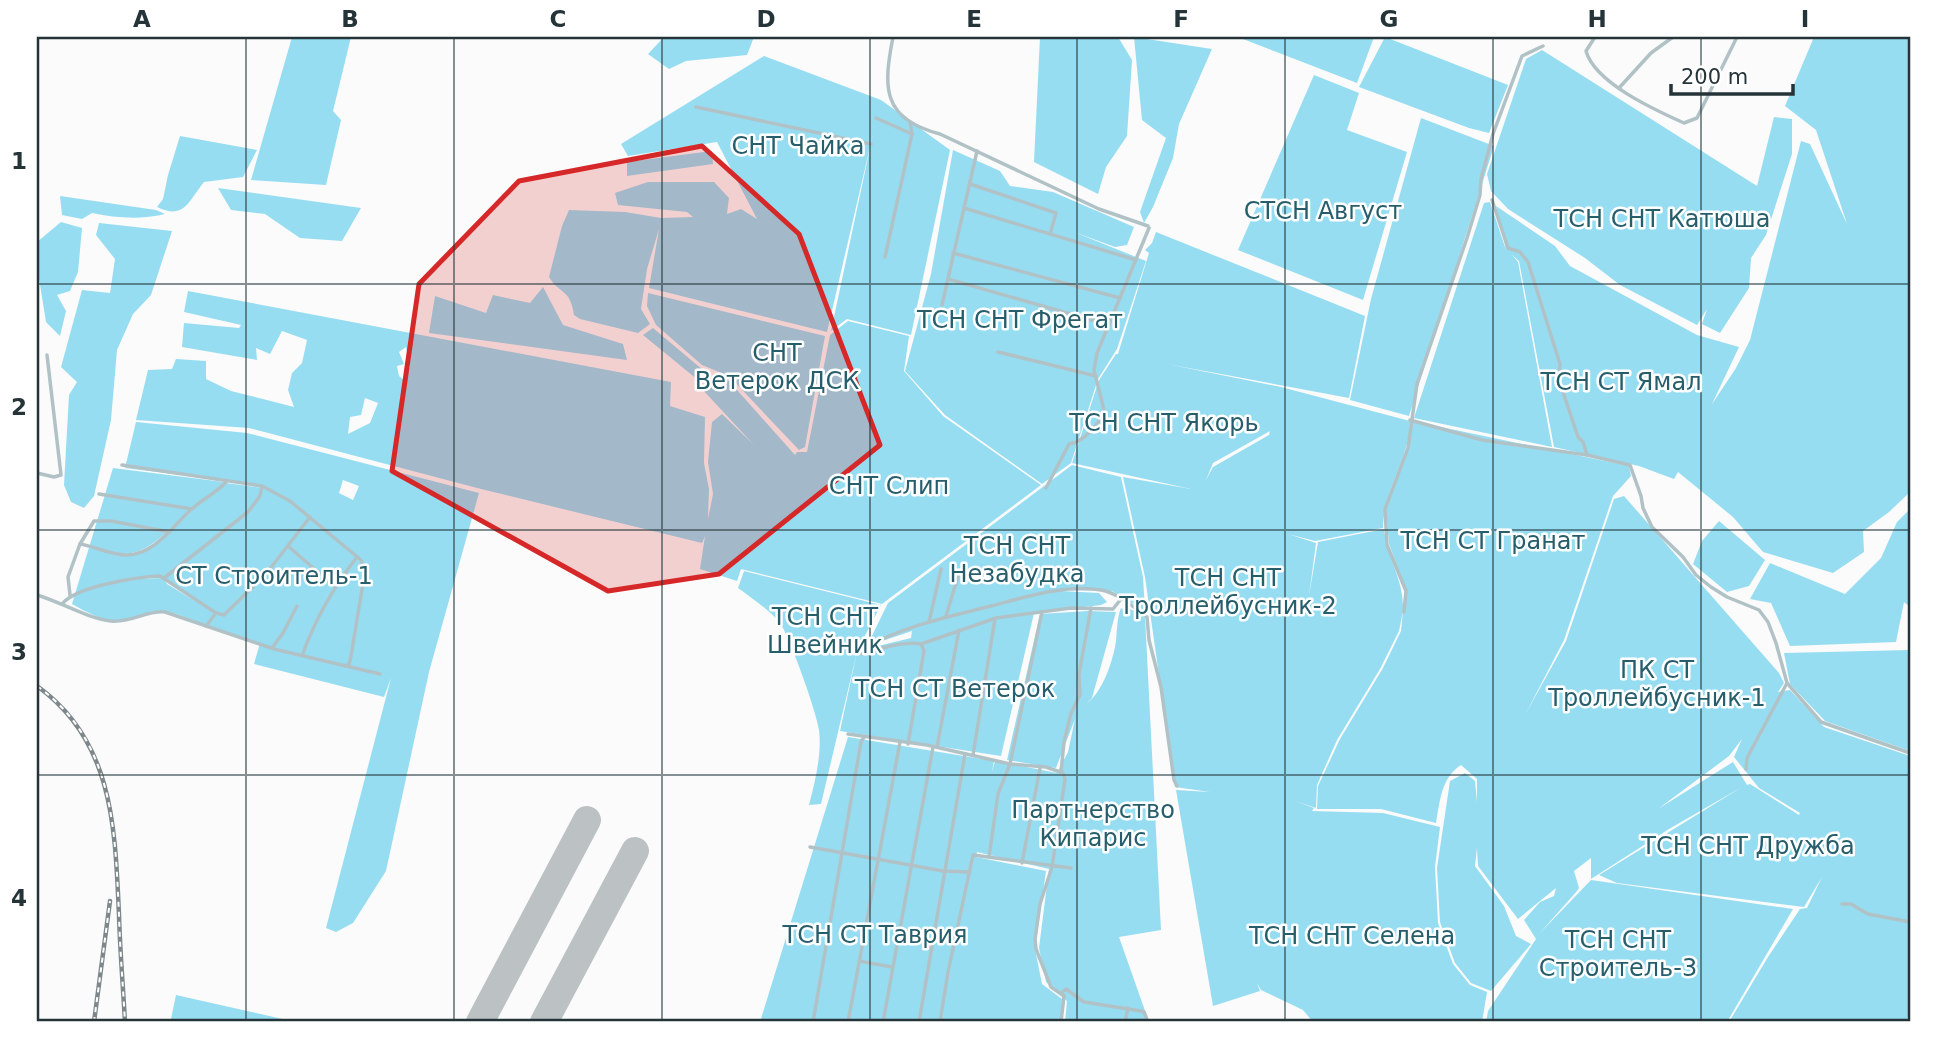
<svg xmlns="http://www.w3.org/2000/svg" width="1947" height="1059" font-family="'DejaVu Sans',sans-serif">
  <rect width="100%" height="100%" fill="#fbfbfb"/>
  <g fill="#96ddf2" fill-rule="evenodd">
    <path d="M292 37H351L333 111 341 120 326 185 251 180Z"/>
    <path d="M664 37H754L747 55 686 61 669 69 648 54Z"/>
    <path d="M1040 37H1118L1132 60 1127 136 1106 167 1098 194 1034 162Z"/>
    <path d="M1134 37 1212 49 1179 124 1173 158 1153 207 1144 223 1140 212 1166 138 1142 120Z"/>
    <path d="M1244 37H1374L1357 83 1243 39Z"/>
    <path d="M1385 37 1508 85 1489 133 1469 128 1359 87Z"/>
    <path d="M1814 37H1910V492L1889 512 1863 531 1864 552 1833 573 1763 552 1733 517 1678 472 1674 479 1639 466 1554 447 1519 261 1512 255 1518 262 1552 447 1414 418 1484 203 1490 202 1506 250 1496 206 1555 246 1570 266 1697 335 1739 347 1712 404 1736 368 1750 340 1801 141 1810 144 1847 224 1816 130 1785 106Z"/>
    <path d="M1542 50 1757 186 1774 117 1792 119V154L1766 235 1751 258 1749 288 1720 333 1702 324 1707 309 1697 325 1620 285 1585 258 1508 209 1491 191 1487 174 1526 59Z"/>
    <path d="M764 56 881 100 950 150 911 335 847 319 831 331 873 134 827 332 649 288 659 229 647 269 641 309 650 324 638 333 580 319 574 315C570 288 560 295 549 277L562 226 569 210 625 212 661 218 693 217 687 212 618 205 615 193 648 182H714L729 198 727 214 741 209 757 219 717 142 628 156 621 144Z"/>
    <path d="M1314 75 1359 93 1347 130 1407 152 1363 300 1238 250Z"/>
    <path d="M1421 118 1494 146 1409 416 1350 400 1371 299Z"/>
    <path d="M180 136 257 150 243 177 204 182C188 202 184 220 157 207L163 199 168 175Z"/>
    <path d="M953 150 1000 171 1010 186 1053 192 1134 227 1127 245 1115 247 1074 232 1146 261 1117 349 1098 379 1071 463 1042 484 945 415 905 371 931 274Z"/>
    <path d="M712 151 713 164 627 176V162Z"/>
    <path d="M218 188 361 208 342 241 300 238 265 214 231 210Z"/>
    <path d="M60 196 156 210 165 214C140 220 117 218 92 213L82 219 62 215Z"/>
    <path d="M61 222 82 228 78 272 70 291 57 295 66 311 60 336 46 322 37 266V242Z"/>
    <path d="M99 223 172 231 151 295 133 314 117 350 111 420 94 496 84 508 71 502 64 485 69 395 77 382 61 367 82 290 110 293 115 259 96 235Z"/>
    <path d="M1156 232 1365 316 1349 398 1167 364 1281 387 1410 421C1410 459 1383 490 1383 528L1315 541 1288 534 1316 543 1309 596 1318 542 1384 529C1387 559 1404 579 1403 610L1407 592 1389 544 1386 509 1409 448 1412 421 1629 466 1631 476 1613 496 1564 640 1525 715 1566 641 1614 499 1624 496 1779 673 1784 683 1778 692 1790 690 1824 727 1910 756V1011L1906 1022H1729L1768 957 1800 909 1807 908 1822 877 1804 907 1617 883 1599 875 1742 787 1669 829 1591 879V858L1574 871 1579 888 1577 891 1539 934 1591 880 1793 909 1727 1022H1486L1488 1011 1536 939 1524 920 1540 902 1554 896 1556 888 1518 919 1478 866 1477 848 1475 866 1504 906 1516 936 1531 944 1491 991 1471 983 1455 963 1440 922 1437 868 1450 781 1465 773 1475 781 1477 802V779L1461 765C1441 778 1440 801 1436 823L1381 809H1317L1318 786 1340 739 1383 668 1401 631 1403 611 1399 631 1380 669 1337 740 1317 785 1316 808 1295 801 1314 808 1312 811 1383 813 1440 827 1435 867 1438 923 1453 964 1470 985 1487 992 1482 1022H1313L1303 1010 1261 990 1257 983 1260 991 1213 1006 1176 790 1210 792 1175 787 1145 577 1123 477 1191 489 1072 463 1099 380 1116 354H1118L1149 253 1145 250 1152 243ZM1271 427 1269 435 1213 467 1206 480 1213 463 1270 431ZM1742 739 1734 757 1759 788 1800 813 1799 815 1750 784 1747 785 1733 762 1658 809 1729 756Z"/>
    <path d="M543 287 563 325 623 344 627 360 429 333 435 296 486 313 493 295 530 303Z"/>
    <path d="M188 291 671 382 670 406 705 417 704 463 709 489 708 519 713 494 708 462 712 422 722 414 754 445 702 389 715 376 729 381 795 455 797 452H807L830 335 848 321 909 336 904 371 943 416 1041 485 882 604 741 569 737 581 700 569 705 536 702 543 481 489 249 428 136 420 148 370 172 369 176 359 206 361V379L231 391 294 407 288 390 292 373 302 363 307 340 282 331 270 354 256 348 257 360 182 347 184 323 239 328 241 325 184 312ZM406 347 410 366 405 381 399 376 397 366 404 364 399 352ZM365 398 378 403 370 423 348 434 350 417 361 415Z"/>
    <path d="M648 293 825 336 805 447 799 450 729 376 702 365 656 325 647 306Z"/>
    <path d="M653 328 703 370 698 380 643 335Z"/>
    <path d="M136 422 247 433 479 493 429 672 386 871 353 923 336 932 326 928 391 678 384 697 254 664 260 643 207 626 217 613 160 576 133 579 163 578 167 584 215 613 205 625C191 620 173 610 157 611 146 611 136 619 125 621 106 623 88 613 72 604L113 468 224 482C215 492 204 498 194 506 169 526 153 556 117 554L118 556C151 556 169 532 192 511 203 500 216 495 226 483L263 488 222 480 125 468ZM343 480 359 486 353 500 339 493Z"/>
    <path d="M1072 465 1121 477 1143 577 1145 611 1112 591 1063 590 1061 591 1099 593 1107 602 1101 605 1034 613 1001 756 840 731 857 652 821 804 809 805C815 782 822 754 819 730 817 713 789 635 780 623 768 609 753 599 738 588L744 571 881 605 857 651 911 638 912 631 867 646 888 603Z"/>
    <path d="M1910 509V607L1904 602 1896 642 1790 646 1771 603 1750 599 1770 563 1845 594 1881 558 1897 522Z"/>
    <path d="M1719 521 1765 560 1749 586 1727 592 1693 564 1702 541Z"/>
    <path d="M1121 608 1126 611 1128 608 1145 616 1161 930 1119 937 1149 1022H1065L1067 1001 1046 982 1039 948 1049 869 977 852 976 857 1046 871 1035 949 1042 984 1062 999 1061 1022H760L848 737 994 761 992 772 995 761 1057 773 1068 752 1075 719 1056 768 1007 760 1040 614 1088 611 1116 612 1092 698 1086 704C1103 692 1113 661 1116 641 1117 630 1117 618 1121 608Z"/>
    <path d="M1910 625V751L1825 721 1790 684 1784 653 1909 650Z"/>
    <path d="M176 995 296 1022H173L171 1019Z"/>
  </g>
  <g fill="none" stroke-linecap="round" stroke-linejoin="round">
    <g stroke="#bcc2c3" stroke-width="28">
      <path d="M480 1022 587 820"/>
      <path d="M544 1022 635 851"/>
    </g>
    <g stroke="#b1c2c7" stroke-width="3.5">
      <path d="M893 37C883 88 882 119 940 134L1099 209 1148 226"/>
      <path d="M1595 37 1586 51C1595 83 1655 110 1684 123L1697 118 1737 37"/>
      <path d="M1619 88 1651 53 1673 37"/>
      <path d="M696 107 871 144"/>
      <path d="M876 118 912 134"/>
      <path d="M970 184 1056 213 1050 234"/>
      <path d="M1492 200 1508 248 1520 252 1528 262 1560 364 1559 380 1578 437 1583 442 1587 455"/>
      <path d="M964 208 1136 260"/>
      <path d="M953 253 1120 298"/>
      <path d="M885 257 912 134 910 122"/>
      <path d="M948 279 1109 325"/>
      <path d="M942 305 977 151"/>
      <path d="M998 352 1096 376"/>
      <path d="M1410 420 1482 440 1587 455 1630 465 1641 496 1643 508 1652 527 1683 557 1696 575 1711 587 1727 597 1759 610 1768 622 1776 643 1787 683 1821 722 1910 753"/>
      <path d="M122 465 262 486 290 501 361 560 365 571 351 656 349 664 345 666"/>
      <path d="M37 473 54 477 61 475 47 355"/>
      <path d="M1046 488 1069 444C1085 442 1095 425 1105 414L1094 370 1097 353 1149 228"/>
      <path d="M99 494 192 509"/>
      <path d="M80 544C93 546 115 556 127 555 156 554 173 525 192 509 203 499 216 493 226 482"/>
      <path d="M289 547 334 586"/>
      <path d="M164 578 248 512 260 496 262 486"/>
      <path d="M37 595C61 602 86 618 111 621 131 623 147 610 165 612L274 649 380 674"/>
      <path d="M70 595 68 577 80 544 94 521H111L170 532"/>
      <path d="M63 603C78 586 137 577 160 576L216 613 224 615 266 574 310 517"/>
      <path d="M1404 612 1406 591 1387 545 1385 509 1408 448 1417 384 1467 238 1480 195 1481 179 1493 134 1522 56 1543 46"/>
      <path d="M946 616 959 573"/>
      <path d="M929 622 941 569"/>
      <path d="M206 626 216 613"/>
      <path d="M272 648 283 633 297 606"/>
      <path d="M864 648C904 626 947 617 991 606 1026 597 1065 584 1101 590 1118 593 1133 607 1147 617L1149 640 1161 687 1174 780 1177 786"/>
      <path d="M862 654C877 649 905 641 921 644L996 618 1071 608 1113 609 1121 599"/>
      <path d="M302 656C315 619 333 588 357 557"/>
      <path d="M848 734 927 745 1010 764 1046 767 1063 773 1065 779 1052 867 1040 904 1035 939 1036 949 1051 987 1064 996"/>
      <path d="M908 744 924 651 921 644"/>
      <path d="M937 747 959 630"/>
      <path d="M973 755 995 619"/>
      <path d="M1746 769 1747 758 1787 683"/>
      <path d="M1061 772 1064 742 1071 713 1080 695 1079 674 1091 608"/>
      <path d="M810 847 943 871 970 872"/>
      <path d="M989 857 998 794 1010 764 1042 612"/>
      <path d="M1022 863 1040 768"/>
      <path d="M1842 904H1851L1868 914 1910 922"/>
      <path d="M859 961 892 967"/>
      <path d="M813 1022 861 742 864 737"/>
      <path d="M848 1022 900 742"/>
      <path d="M883 1022 933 747"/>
      <path d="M919 1022 965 754"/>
      <path d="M940 1022 948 972 973 855 1071 868"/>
      <path d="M1061 1022 1064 996 1061 993 1066 989 1084 1002 1141 1011 1144 1012 1148 1022"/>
      <path d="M1125 1022 1128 1008"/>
    </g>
    <defs>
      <g id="rail">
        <path d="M37 686C114 741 115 829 119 915 120 951 123 986 125 1022"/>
        <path d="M94 1022 110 901"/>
      </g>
    </defs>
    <use href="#rail" stroke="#7e888b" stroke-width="4.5"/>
    <use href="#rail" stroke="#fff" stroke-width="2" stroke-dasharray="5" stroke-linecap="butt"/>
  </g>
  <path fill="#d62828" fill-opacity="0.2" stroke="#d62828" stroke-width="5" stroke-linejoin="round" d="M702 146 799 234 880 445 719 574 608 591 392 471 419 284 519 181Z"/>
  <path fill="none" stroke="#243439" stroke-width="2" stroke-opacity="0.55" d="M246 37V1022M454 37V1022M662 37V1022M870 37V1022M1077 37V1022M1285 37V1022M1493 37V1022M1701 37V1022M37 284H1910M37 530H1910M37 775H1910"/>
  <g text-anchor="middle" stroke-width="5" stroke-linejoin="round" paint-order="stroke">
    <g font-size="24" fill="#275e6c" stroke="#fff">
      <text x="798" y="154">СНТ Чайка</text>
      <text x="1323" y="219">СТСН Август</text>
      <text x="1662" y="227">ТСН СНТ Катюша</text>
      <text x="1020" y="328">ТСН СНТ Фрегат</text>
      <text x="777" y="361">СНТ<tspan x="777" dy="28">Ветерок ДСК</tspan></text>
      <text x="1621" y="390">ТСН СТ Ямал</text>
      <text x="1164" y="431">ТСН СНТ Якорь</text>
      <text x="889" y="494">СНТ Слип</text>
      <text x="1493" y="549">ТСН СТ Гранат</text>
      <text x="1017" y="554">ТСН СНТ<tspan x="1017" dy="28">Незабудка</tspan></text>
      <text x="274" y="584">СТ Строитель-1</text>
      <text x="1228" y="586">ТСН СНТ<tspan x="1228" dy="28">Троллейбусник-2</tspan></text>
      <text x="825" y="625">ТСН СНТ<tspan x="825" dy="28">Швейник</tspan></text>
      <text x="1657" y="678">ПК СТ<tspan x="1657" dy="28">Троллейбусник-1</tspan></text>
      <text x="955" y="697">ТСН СТ Ветерок</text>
      <text x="1093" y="818">Партнерство<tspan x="1093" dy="28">Кипарис</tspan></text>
      <text x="1748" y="854">ТСН СНТ Дружба</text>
      <text x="875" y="943">ТСН СТ Таврия</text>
      <text x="1352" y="944">ТСН СНТ Селена</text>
      <text x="1618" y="948">ТСН СНТ<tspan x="1618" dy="28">Строитель-3</tspan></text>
    </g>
  </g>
  <rect width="1947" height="1059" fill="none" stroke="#ffffff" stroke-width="77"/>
  <path d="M1671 84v10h122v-10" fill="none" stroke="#243439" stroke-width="3.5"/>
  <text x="1681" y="84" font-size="21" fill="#243439" stroke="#ffffff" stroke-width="5" paint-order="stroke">200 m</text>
  <rect x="38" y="38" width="1871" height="982" fill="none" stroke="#243439" stroke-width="2.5"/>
  <g font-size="23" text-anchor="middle" font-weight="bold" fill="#243439">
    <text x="142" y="27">A</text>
    <text x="350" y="27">B</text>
    <text x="558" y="27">C</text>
    <text x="766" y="27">D</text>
    <text x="974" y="27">E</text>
    <text x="1181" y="27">F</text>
    <text x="1389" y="27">G</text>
    <text x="1597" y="27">H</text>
    <text x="1805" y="27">I</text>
    <text x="19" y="169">1</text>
    <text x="19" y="415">2</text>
    <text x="19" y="660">3</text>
    <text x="19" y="906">4</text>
  </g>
</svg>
